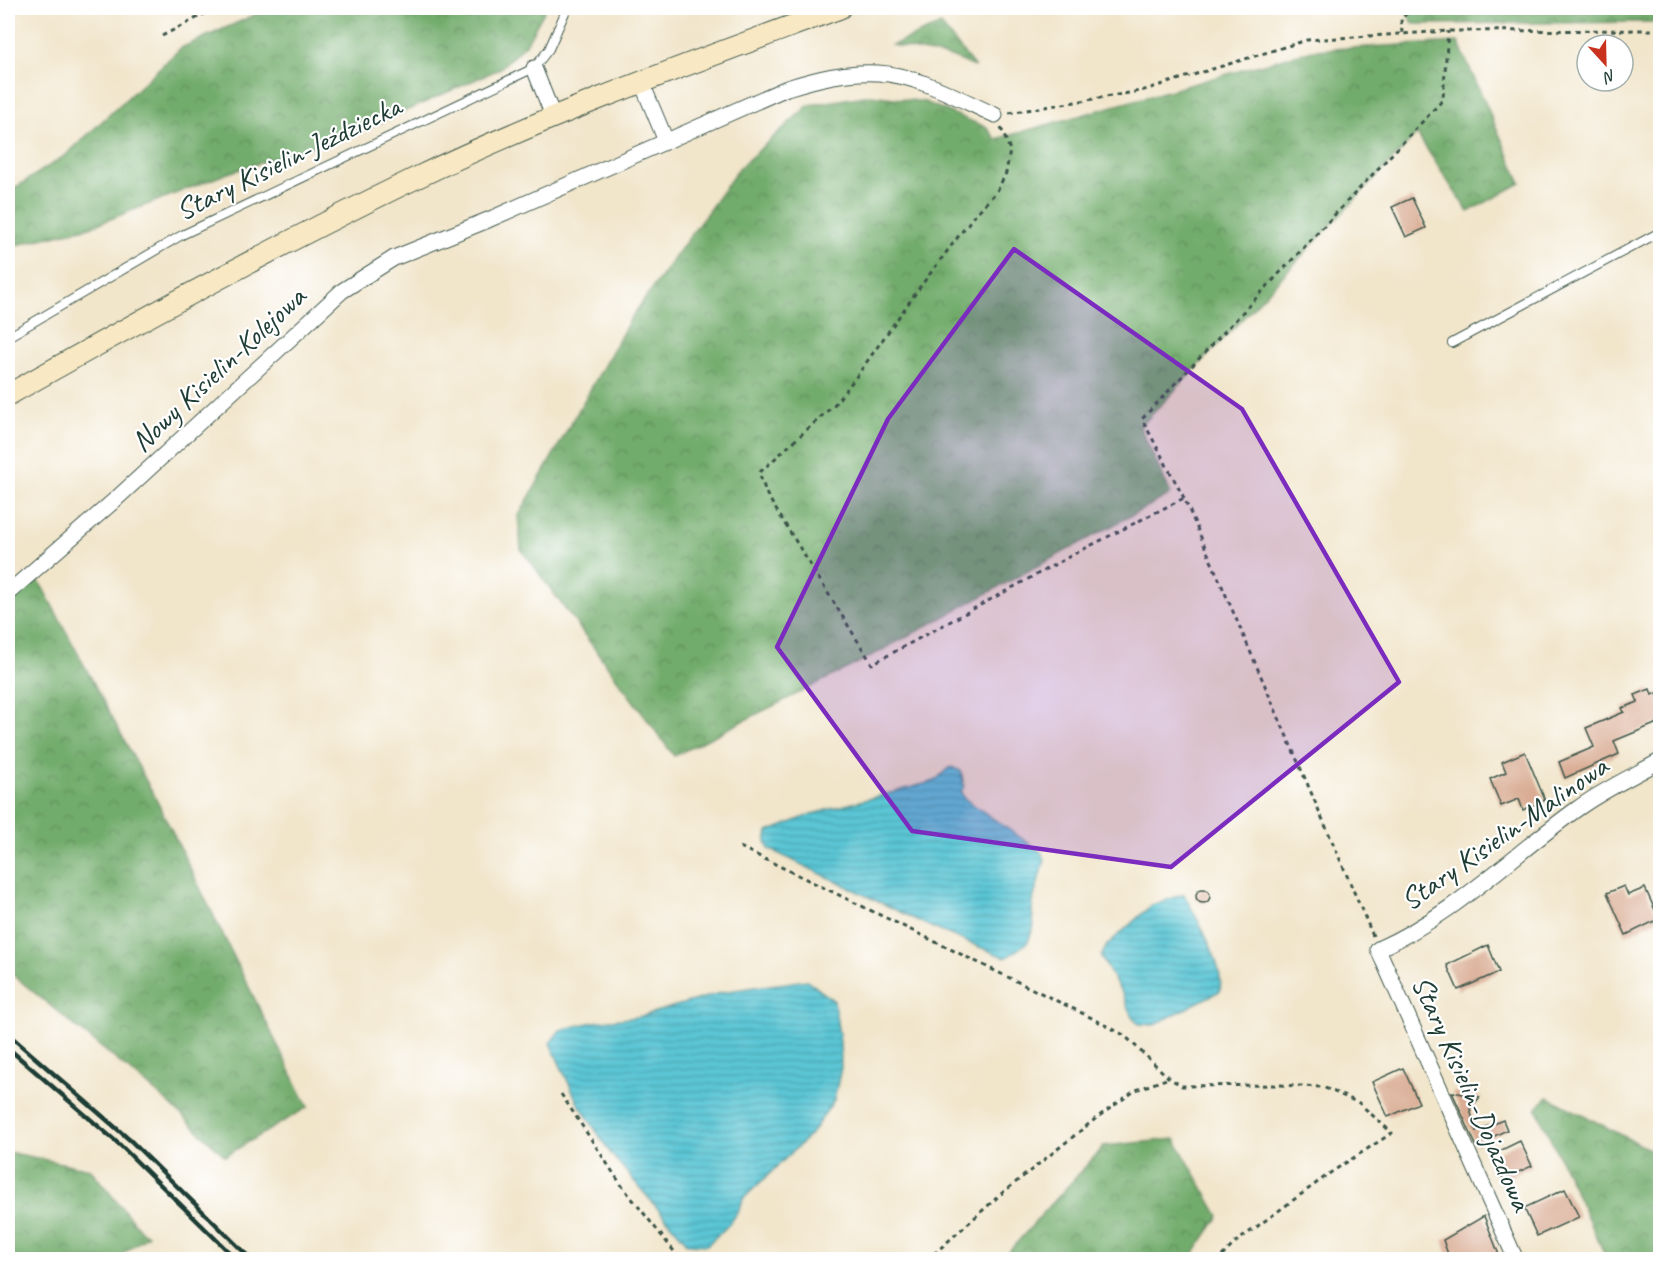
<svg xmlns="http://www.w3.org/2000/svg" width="1668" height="1267" font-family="Caveat,sans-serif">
  <defs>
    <pattern id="forest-crowns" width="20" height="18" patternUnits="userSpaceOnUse" patternTransform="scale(1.5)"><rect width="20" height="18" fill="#72ac6c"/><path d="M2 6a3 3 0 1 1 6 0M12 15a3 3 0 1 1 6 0" fill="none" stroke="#5d8d5a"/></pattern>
    <pattern id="water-rules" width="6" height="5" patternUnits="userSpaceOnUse" patternTransform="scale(1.5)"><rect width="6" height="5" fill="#5bc6d5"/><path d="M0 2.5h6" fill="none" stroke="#4ba2ae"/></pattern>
  </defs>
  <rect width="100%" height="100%" fill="#fff"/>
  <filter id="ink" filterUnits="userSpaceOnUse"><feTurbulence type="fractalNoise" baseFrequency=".0167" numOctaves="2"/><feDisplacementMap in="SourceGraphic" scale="12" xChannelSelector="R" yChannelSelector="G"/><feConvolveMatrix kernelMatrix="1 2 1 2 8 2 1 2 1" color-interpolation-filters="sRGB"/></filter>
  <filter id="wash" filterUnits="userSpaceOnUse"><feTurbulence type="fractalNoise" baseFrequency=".008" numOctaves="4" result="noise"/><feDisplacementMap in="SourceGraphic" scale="24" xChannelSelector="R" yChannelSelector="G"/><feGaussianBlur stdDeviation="1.35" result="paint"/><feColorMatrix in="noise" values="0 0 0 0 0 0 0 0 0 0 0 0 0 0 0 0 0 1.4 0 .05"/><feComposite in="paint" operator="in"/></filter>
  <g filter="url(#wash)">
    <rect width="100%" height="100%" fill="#f1e5ca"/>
    <g fill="url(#forest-crowns)" stroke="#487450" stroke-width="1.5">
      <path d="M270 8H546L526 44 499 69 361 131 228 173 90 227 8 247V189L15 188 66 155 181 48Z"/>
      <path d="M1404 8H1660V22L1414 24Z"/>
      <path d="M941 25 975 67 951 57 892 45Z"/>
      <path d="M1458 42 1521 183 1468 212 1417 134 1140 427 1171 494 860 662 674 756 521 549 518 517 631 318 740 167 809 105 871 95 925 102 986 127 996 139 1313 50Z"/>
      <path d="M37 577 158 803 308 1107 225 1156 169 1103 8 971V602Z"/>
      <path d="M1548 1097 1660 1155V1259H1607L1536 1108Z"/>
      <path d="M1175 1139 1219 1216 1190 1259H1002L1104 1146Z"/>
      <path d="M8 1152 90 1169 141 1231 148 1235 116 1259H8Z"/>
    </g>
    <g fill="url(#water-rules)" stroke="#3d8284" stroke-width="1.5">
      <path d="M951 767 961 771 964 786 961 792 964 798 1041 852 1045 860 1034 896 1032 911 1034 926 1028 942 1006 958 933 928 769 849 766 842 768 832 812 814 935 781 946 770Z"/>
      <path d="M1184 894C1196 919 1225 964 1220 991L1154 1025 1139 1024 1131 1015 1123 995 1101 957 1107 945 1152 905Z"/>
      <path d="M807 980 834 1001 840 1042 841 1068 834 1100 811 1134 743 1199C738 1219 722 1231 707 1245L688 1244 611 1154 577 1101 550 1043 560 1030 593 1022 638 1017 727 991Z"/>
    </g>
    <g id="blocks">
      <g fill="#d9ac93">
        <path d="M1412 198 1426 228 1406 237 1392 207Z"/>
        <path d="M1650 689 1652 695 1657 693 1660 702V722L1614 741 1619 754 1565 778 1559 762 1594 747 1586 728 1624 712 1622 708 1638 702 1635 695Z"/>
        <path d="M1525 752 1545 800 1523 810 1519 799 1501 806 1490 779 1506 772 1502 762Z"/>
        <path d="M1624 886 1628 895 1645 888 1659 919 1626 935 1607 893Z"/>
        <circle cx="1203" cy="896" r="7"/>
        <path d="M1488 945 1499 972 1458 990 1447 965Z"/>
        <path d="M1403 1068 1419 1103 1388 1117 1372 1082Z"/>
        <path d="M1452 1092 1480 1097 1470 1109 1476 1131 1503 1120 1507 1130 1476 1145Z"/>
        <path d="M1520 1141 1532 1166 1503 1179 1493 1154Z"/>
        <path d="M1565 1189 1579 1217 1537 1236 1524 1208Z"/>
        <path d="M1484 1216 1501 1260H1450L1443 1240Z"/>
      </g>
    </g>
  </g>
  <g filter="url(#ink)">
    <use href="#blocks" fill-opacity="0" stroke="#3e564a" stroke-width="1.5"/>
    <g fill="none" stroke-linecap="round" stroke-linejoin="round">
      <defs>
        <g id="lane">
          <path d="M8 337 182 235 534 68 549 49 567 8"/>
          <path d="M1452 343 1660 232"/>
        </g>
        <g id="street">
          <path d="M534 68 553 116"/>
          <path d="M641 81 666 141"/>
          <path d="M8 593 116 499 342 291 394 258 488 220 787 88C816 79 846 71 878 73 918 75 959 99 995 115"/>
          <path d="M1516 1260 1378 949C1453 916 1511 856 1577 809 1603 790 1633 776 1660 761"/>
        </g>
        <path id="secondary" d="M8 395C142 319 277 245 416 178 553 112 697 61 840 8"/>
      </defs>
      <use href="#lane" stroke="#3e564a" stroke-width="10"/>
      <use href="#street" stroke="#3e564a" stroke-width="17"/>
      <use href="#secondary" stroke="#3e564a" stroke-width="23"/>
      <g stroke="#3e564a" stroke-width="3" stroke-dasharray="4.5 4.5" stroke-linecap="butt">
        <path d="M1402 33 1401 19 1412 8"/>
        <path d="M162 36 216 8"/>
        <path d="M1009 113 1141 91 1307 40 1448 31 1660 30"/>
        <path d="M1001 128 1010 150 1006 173 997 191 973 217 920 287 856 377 834 405 759 473 767 495 872 664 1076 553 1184 498"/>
        <path d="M740 847 1086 1015 1124 1035 1169 1078 1182 1086 1278 1085 1323 1087 1359 1103 1392 1133 1333 1171 1236 1242 1218 1260"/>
        <path d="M1373 936 1184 498 1142 419 1440 103 1443 98 1448 31"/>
        <path d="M561 1094 622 1186 681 1260"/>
        <path d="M927 1260 1001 1194 1099 1116 1136 1090 1169 1078"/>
      </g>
      <use href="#lane" stroke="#fff" stroke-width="8"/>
      <use href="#street" stroke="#fff" stroke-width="15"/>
      <use href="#secondary" stroke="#f8e8c3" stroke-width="21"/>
      <g stroke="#1f3d34" stroke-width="4.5">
        <path d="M8 1034 131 1141 252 1260"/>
        <path d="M8 1048 120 1145 237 1260"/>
      </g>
    </g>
  </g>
  <path fill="#7b2cbf" fill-opacity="0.2" stroke="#7b2cbf" stroke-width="4.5" stroke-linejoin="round" d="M1014 249 1242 409 1399 682 1171 867 912 831 777 647 888 419Z"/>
  <g text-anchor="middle" stroke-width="4.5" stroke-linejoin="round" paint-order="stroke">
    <g font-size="30" fill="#1f3d34" stroke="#fff">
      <text transform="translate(288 158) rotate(-26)" y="10">Stary Kisielin-Jeździecka</text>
      <text transform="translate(218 369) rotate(-43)" y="10">Nowy Kisielin-Kolejowa</text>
      <text transform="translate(1504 833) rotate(-35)" y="10">Stary Kisielin-Malinowa</text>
      <text transform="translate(1472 1093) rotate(66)" y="10">Stary Kisielin-Dojazdowa</text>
    </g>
  </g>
  <rect width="1668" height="1267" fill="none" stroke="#fff" stroke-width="30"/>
  <g transform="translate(1605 63) rotate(158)"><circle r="28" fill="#ffffff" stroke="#a5b1ae" stroke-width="1.5"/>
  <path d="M0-4.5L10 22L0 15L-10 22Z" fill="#c8321e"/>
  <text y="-9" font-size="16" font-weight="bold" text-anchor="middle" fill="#1f3d34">N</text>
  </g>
</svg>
